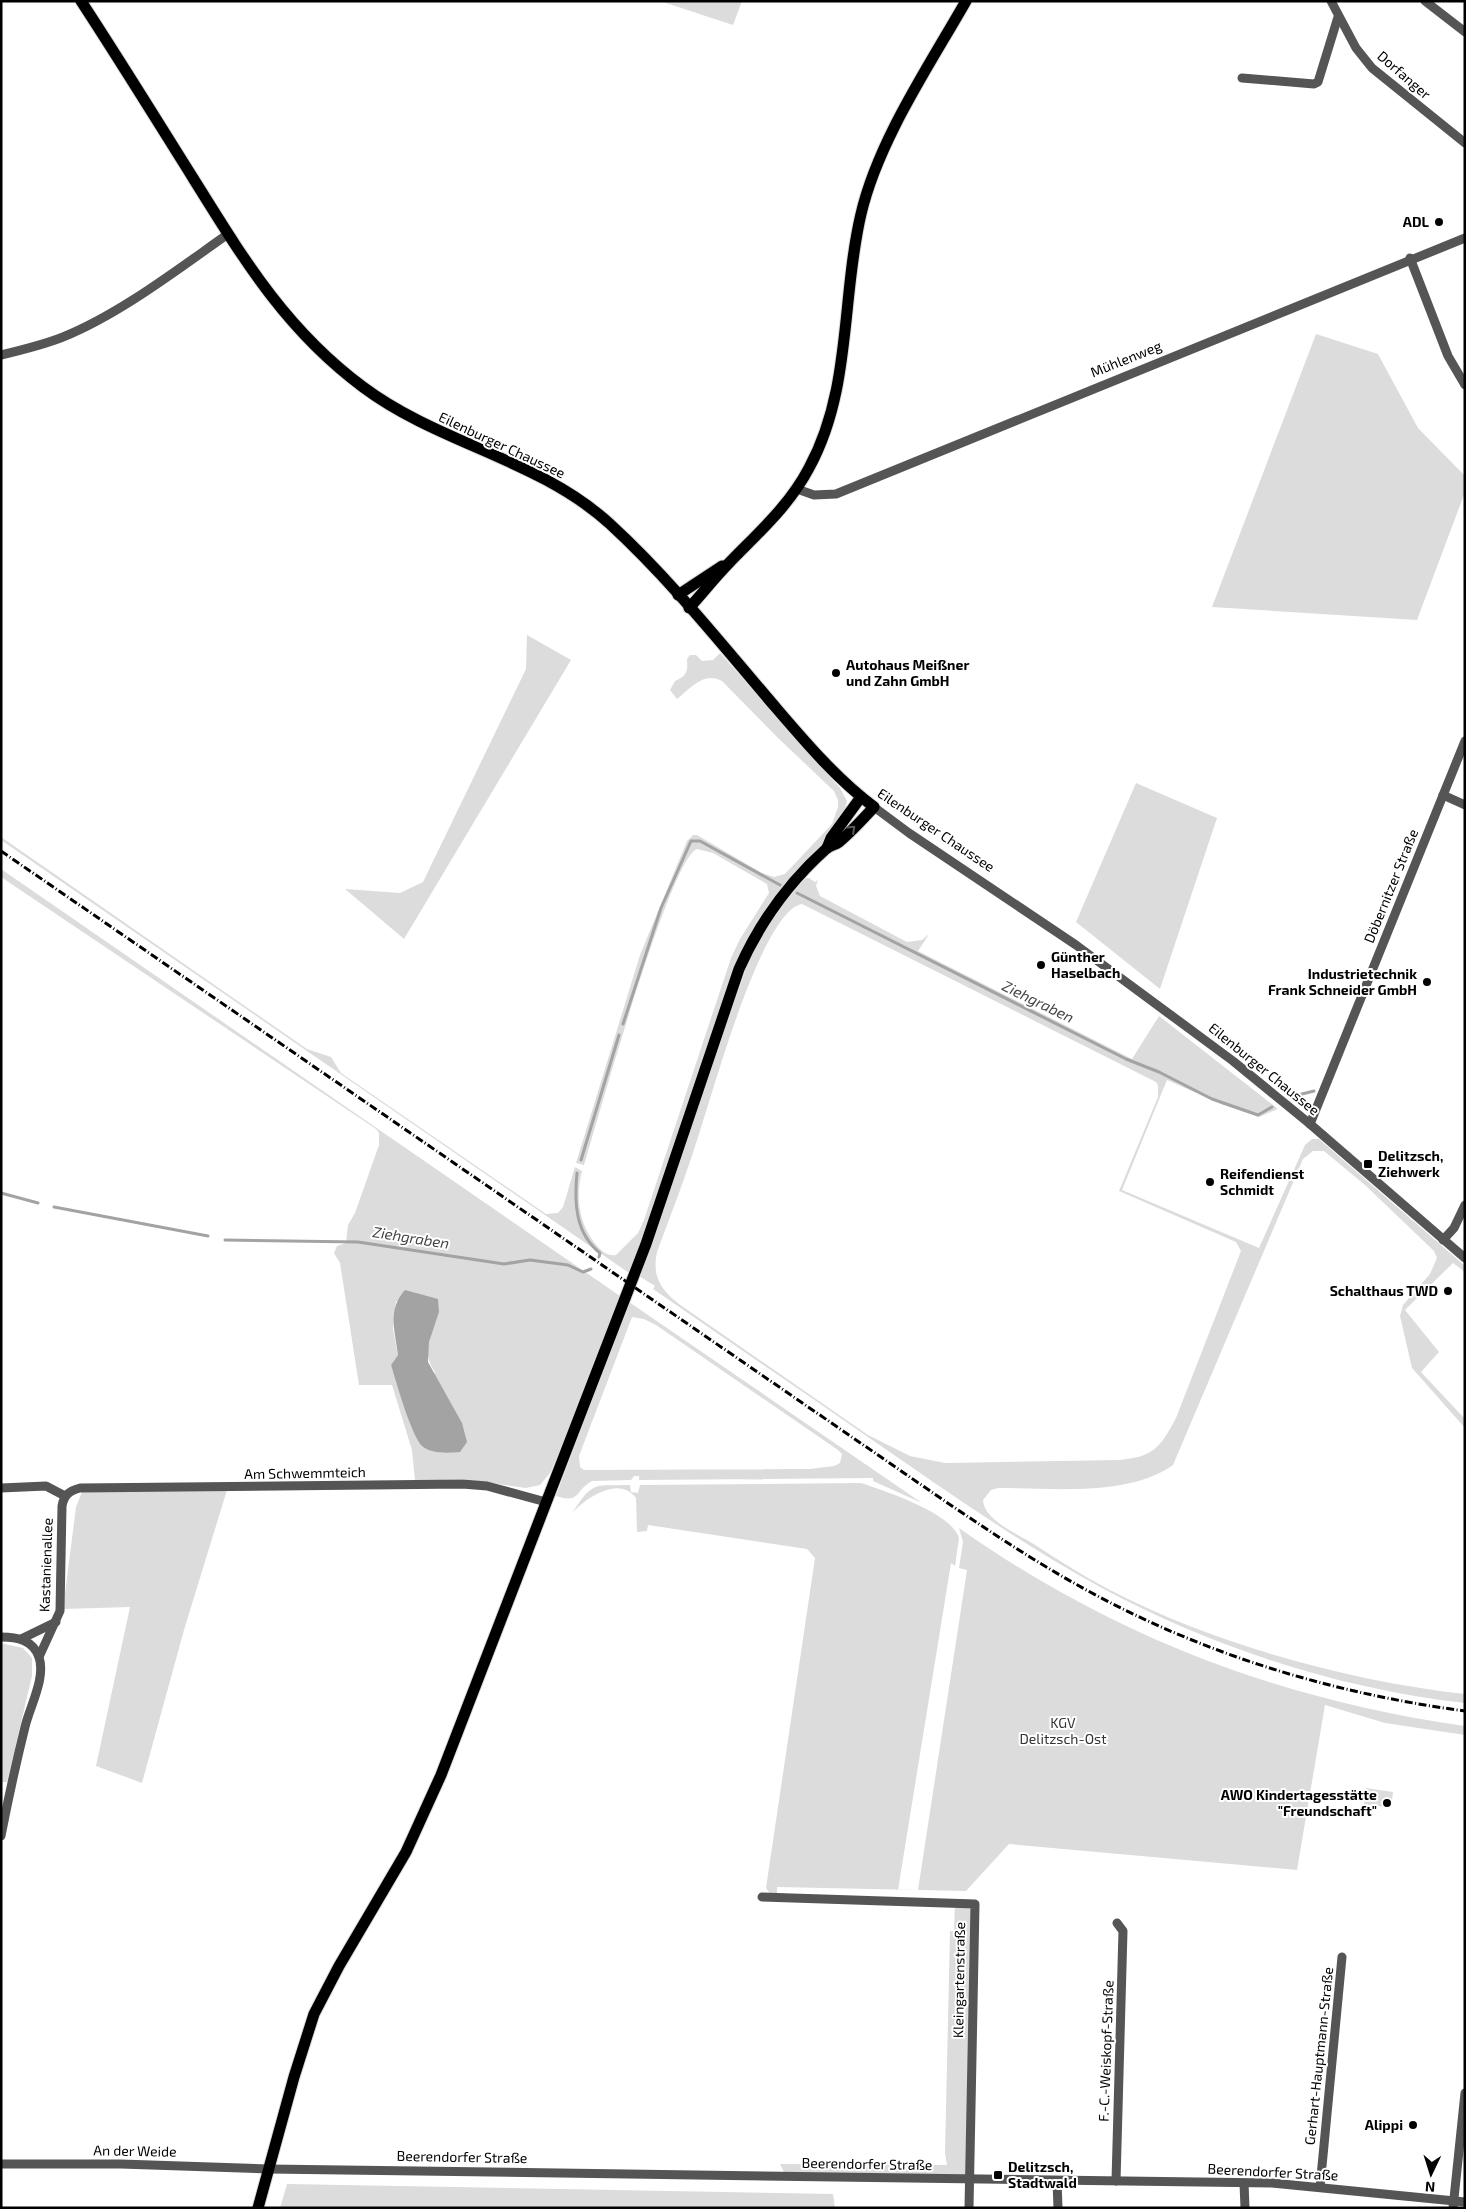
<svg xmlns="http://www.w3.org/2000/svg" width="1466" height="2209" font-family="'Exo 2',sans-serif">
  <rect width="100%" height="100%" fill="#fff"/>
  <g fill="#dcdcdc" fill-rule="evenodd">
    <path d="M660 1H742L733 25Z"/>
    <path d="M1316 334 1378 354 1418 428 1465 476V492L1417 620 1212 607Z"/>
    <path d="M527 635 571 660 404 939 345 889 400 893 423 882 526 669Z"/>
    <path d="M720 653 840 788 847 801 844 813 828 837 767 907 741 953 643 1238 629 1273 1 840V837L307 1049 331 1057 341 1073 546 1214 558 1213 563 1207 575 1167 582 1171C575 1199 579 1226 599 1248 604 1253 609 1256 616 1255L638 1233 644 1220 731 958 740 939 769 893 767 884 713 853 697 849C670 858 597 1123 584 1165L576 1163 640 955 687 841 693 835H697L762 873 774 877 785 874 832 824 838 807V800L834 791 778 738 722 681C704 671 691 688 677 699L670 690 675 681C687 676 688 671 687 659L690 655H696L702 661 713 660Z"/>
    <path d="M1136 783 1217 818 1160 989 1076 922Z"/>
    <path d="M1 869 620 1296 568 1432 550 1473 540 1485 526 1488 463 1479 415 1481 412 1450 392 1385H359L340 1263 334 1253 337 1246 346 1243 348 1225 355 1213 379 1145V1133L376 1129 1 877ZM396 1301 439 1312C430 1333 421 1353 435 1372L414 1432 391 1365 398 1355 393 1329Z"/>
    <path d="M805 878H809L815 882 818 880 816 886 820 896 907 942 922 940 929 934 918 951 1132 1059 1159 1016 1278 1109 1259 1117 1221 1104 1167 1080 1122 1190 1259 1248 1305 1145 1312 1139H1319L1465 1266V1272L1453 1263 1405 1310 1439 1352 1421 1372 1465 1419V1428L1412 1368 1400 1316 1403 1305 1430 1274 1437 1258 1434 1251 1365 1185 1324 1151H1313L1303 1159 1173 1465C1128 1497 1052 1488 998 1488L991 1490 983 1500C984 1520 1016 1533 1032 1543 1057 1559 1083 1576 1110 1590 1213 1644 1349 1681 1465 1694V1703C1339 1689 1211 1647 1100 1587 1023 1545 951 1494 878 1444 803 1392 728 1341 653 1289L655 1286 639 1276 747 966 765 927ZM802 904 1156 1082 1158 1086V1097L1119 1191 1236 1242 1241 1251 1176 1418C1160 1448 1153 1457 1119 1460L945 1463 910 1456 868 1435 679 1304C660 1289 652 1276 657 1252 671 1214 686 1176 698 1137 712 1097 761 911 802 904Z"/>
    <path d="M629 1302 922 1503 873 1481V1478L639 1480V1476H634L631 1480 592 1481C574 1491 581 1504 556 1496ZM632 1317 644 1319 656 1325 838 1450 842 1454 840 1463 834 1466 810 1469 584 1470 580 1467 579 1456Z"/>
    <path d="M861 1483C885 1491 952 1513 959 1538L955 1566 951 1563 898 1890H918L967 1570 959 1568 963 1542 959 1528C1112 1636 1280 1700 1465 1726V1735L1385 1723 1325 1705 1297 1870 1009 1844 966 1891 777 1887V1895H771L766 1888 815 1558 807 1549 648 1525 647 1531 637 1532 636 1498C619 1475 586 1498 572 1513 594 1480 593 1486 630 1485L631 1492 638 1493 640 1485Z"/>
    <path d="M227 1490 184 1630 142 1783 96 1766 130 1607 63 1609 76 1507 82 1492Z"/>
    <path d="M1 1643 23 1648 32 1658V1676L7 1782H1Z"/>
    <path d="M1366 1788 1393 1792 1391 1808 1364 1804Z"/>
    <path d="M955 1903 975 1904 970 2180 786 2176 780 2164 947 2165 945 2153 950 1931H954Z"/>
    <path d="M287 2184 833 2194 835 2208H280Z"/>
  </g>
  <path fill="#a3a3a3" d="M405 1290 438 1299 439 1312 429 1342 428 1362 462 1423 467 1442 460 1452C448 1453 431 1454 422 1446 411 1435 396 1381 391 1365L398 1355C395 1330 387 1310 405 1290Z"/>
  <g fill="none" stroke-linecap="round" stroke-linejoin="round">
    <g stroke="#a3a3a3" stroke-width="3">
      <path d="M797 893 1126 1059 1159 1072 1212 1099 1258 1115 1272 1107"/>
      <path d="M623 1024 661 908 691 841H700L780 885"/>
      <path d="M1298 1095 1314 1091"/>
      <path d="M581 1160 619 1035"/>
      <path d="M577 1173C574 1202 575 1233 600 1253L599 1257"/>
      <path d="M1 1193 38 1203"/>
      <path d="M54 1207 208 1236"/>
      <path d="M225 1240 358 1242 504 1264 530 1260 568 1265 583 1272 591 1269"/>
    </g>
    <defs>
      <g id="major">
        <path d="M81 1C119 59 156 119 193 178 243 258 285 329 363 387 439 444 539 459 610 524 671 580 723 646 777 709 807 744 837 779 874 807 863 819 851 832 839 842 835 845 829 846 826 849 788 883 759 924 739 969L646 1244 441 1775 406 1852 339 1966 314 2014 294 2077 258 2208"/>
        <path d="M678 595 722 566"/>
        <path d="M689 608C703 593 715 577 729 563 759 532 789 506 809 468 852 389 841 299 861 214 878 141 929 66 966 1"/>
        <path d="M827 848 831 838 861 797"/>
      </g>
    </defs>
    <use href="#major" stroke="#dbdbdb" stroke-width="13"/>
    <g stroke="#555" stroke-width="9">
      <path d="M1331 1 1356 48 1372 68 1465 143"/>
      <path d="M1425 1 1465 32"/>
      <path d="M1242 78 1314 84 1318 82 1338 17"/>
      <path d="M1410 258 1448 356 1465 385"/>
      <path d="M1 355C22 350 43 345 63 337 120 314 178 269 228 234"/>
      <path d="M797 489 814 495 836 494 1465 238"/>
      <path d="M1443 795 1465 805"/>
      <path d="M874 807 909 833 1076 945 1233 1061 1310 1124 1465 1258"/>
      <path d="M1310 1124 1465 741"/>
      <path d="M1443 1240 1454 1228 1465 1205"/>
      <path d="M1 1488 46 1486 65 1496"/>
      <path d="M1 1637C17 1637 33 1640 39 1657 46 1678 30 1706 25 1727 16 1763 8 1800 1 1836"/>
      <path d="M21 1639 56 1622"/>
      <path d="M39 1657 60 1611 62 1506C64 1495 69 1491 80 1488L463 1484 487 1486 546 1502"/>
      <path d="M762 1897 975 1904 969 2208"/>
      <path d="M1 2164H121L269 2169 1272 2183 1465 2202"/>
      <path d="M1057 2181 1058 2208"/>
      <path d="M1116 2181 1123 1931 1117 1923"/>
      <path d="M1244 2183 1245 2208"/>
      <path d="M1320 2187 1342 1957"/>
      <path d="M1453 2208 1465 2093"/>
    </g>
    <use href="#major" stroke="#000" stroke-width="11"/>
    <path stroke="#000" stroke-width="3" stroke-dasharray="8 2.5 1 2.5" stroke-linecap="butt" d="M1 851 936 1495C996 1536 1056 1576 1121 1608 1229 1662 1345 1695 1465 1711"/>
  </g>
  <defs><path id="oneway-chevron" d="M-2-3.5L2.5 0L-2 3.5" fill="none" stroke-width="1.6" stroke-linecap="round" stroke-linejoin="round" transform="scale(1.25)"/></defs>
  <use stroke="#595959" href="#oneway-chevron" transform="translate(852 829) rotate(-43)"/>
  <g fill="#000" stroke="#fff" stroke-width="2">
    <circle cx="1439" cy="222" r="5"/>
    <circle cx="836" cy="673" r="5"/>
    <circle cx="1041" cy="965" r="5"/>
    <circle cx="1427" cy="982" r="5"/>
    <rect x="1363" y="1159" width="10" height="10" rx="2.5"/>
    <circle cx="1210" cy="1182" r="5"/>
    <circle cx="1448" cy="1291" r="5"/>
    <circle cx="1387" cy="1803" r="5"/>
    <circle cx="1413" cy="2125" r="5"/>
    <rect x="993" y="2170" width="10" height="10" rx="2.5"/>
  </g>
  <g text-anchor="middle" stroke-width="4" stroke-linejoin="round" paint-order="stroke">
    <g font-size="14" fill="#000" stroke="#fff">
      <text transform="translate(1404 75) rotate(41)" y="5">Dorfanger</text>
      <text transform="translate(1126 359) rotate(-22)" y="5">Mühlenweg</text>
      <text transform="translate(502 445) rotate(25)" y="5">Eilenburger Chaussee</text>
      <text transform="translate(936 830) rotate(34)" y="5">Eilenburger Chaussee</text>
      <text transform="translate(1391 886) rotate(-68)" y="5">Döbernitzer Straße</text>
      <text transform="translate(1264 1069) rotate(39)" y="5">Eilenburger Chaussee</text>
      <text transform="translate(305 1473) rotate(-1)" y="5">Am Schwemmteich</text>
      <text transform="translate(46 1565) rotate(-88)" y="5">Kastanienallee</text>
      <text transform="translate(959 1980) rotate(-89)" y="5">Kleingartenstraße</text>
      <text transform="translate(1106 2051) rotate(-88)" y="5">F.-C.-Weiskopf-Straße</text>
      <text transform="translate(1319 2056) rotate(-84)" y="5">Gerhart-Hauptmann-Straße</text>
      <text transform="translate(135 2151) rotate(1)" y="5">An der Weide</text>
      <text transform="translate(462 2157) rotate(1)" y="5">Beerendorfer Straße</text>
      <text transform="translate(867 2164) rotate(1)" y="5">Beerendorfer Straße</text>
      <text transform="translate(1273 2172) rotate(3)" y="5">Beerendorfer Straße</text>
    </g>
    <g font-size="14" font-weight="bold" fill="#000" stroke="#fff" text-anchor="end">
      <text x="1429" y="227">ADL</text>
      <text x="846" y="670" text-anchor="start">Autohaus Meißner<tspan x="846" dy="16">und Zahn GmbH</tspan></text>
      <text x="1051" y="962" text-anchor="start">Günther<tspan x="1051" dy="16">Haselbach</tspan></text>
      <text x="1417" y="979">Industrietechnik<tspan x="1417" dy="16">Frank Schneider GmbH</tspan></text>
      <text x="1378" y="1161" text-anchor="start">Delitzsch,<tspan x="1378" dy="16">Ziehwerk</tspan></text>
      <text x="1220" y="1179" text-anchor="start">Reifendienst<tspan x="1220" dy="16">Schmidt</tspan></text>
      <text x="1438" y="1296">Schalthaus TWD</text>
      <text x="1377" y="1800">AWO Kindertagesstätte<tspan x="1377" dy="16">"Freundschaft"</tspan></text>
      <text x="1403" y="2130">Alippi</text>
      <text x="1008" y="2172" text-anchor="start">Delitzsch,<tspan x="1008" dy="16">Stadtwald</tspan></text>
    </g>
    <g font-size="14" fill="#333" stroke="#fff">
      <text x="1063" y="1728">KGV<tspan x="1063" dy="16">Delitzsch-Ost</tspan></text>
    </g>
    <g font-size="15" font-style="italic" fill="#444" stroke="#fff">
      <text transform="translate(1038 1002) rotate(26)" y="5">Ziehgraben</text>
      <text transform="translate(411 1238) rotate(9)" y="5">Ziehgraben</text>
    </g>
  </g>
  <rect width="1466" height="2209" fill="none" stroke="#000000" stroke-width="5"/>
  <g transform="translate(1431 2174) rotate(184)" stroke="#ffffff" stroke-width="4" paint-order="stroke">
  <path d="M0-4L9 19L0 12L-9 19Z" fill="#000000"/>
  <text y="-8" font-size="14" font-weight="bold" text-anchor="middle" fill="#000000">N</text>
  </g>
</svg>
